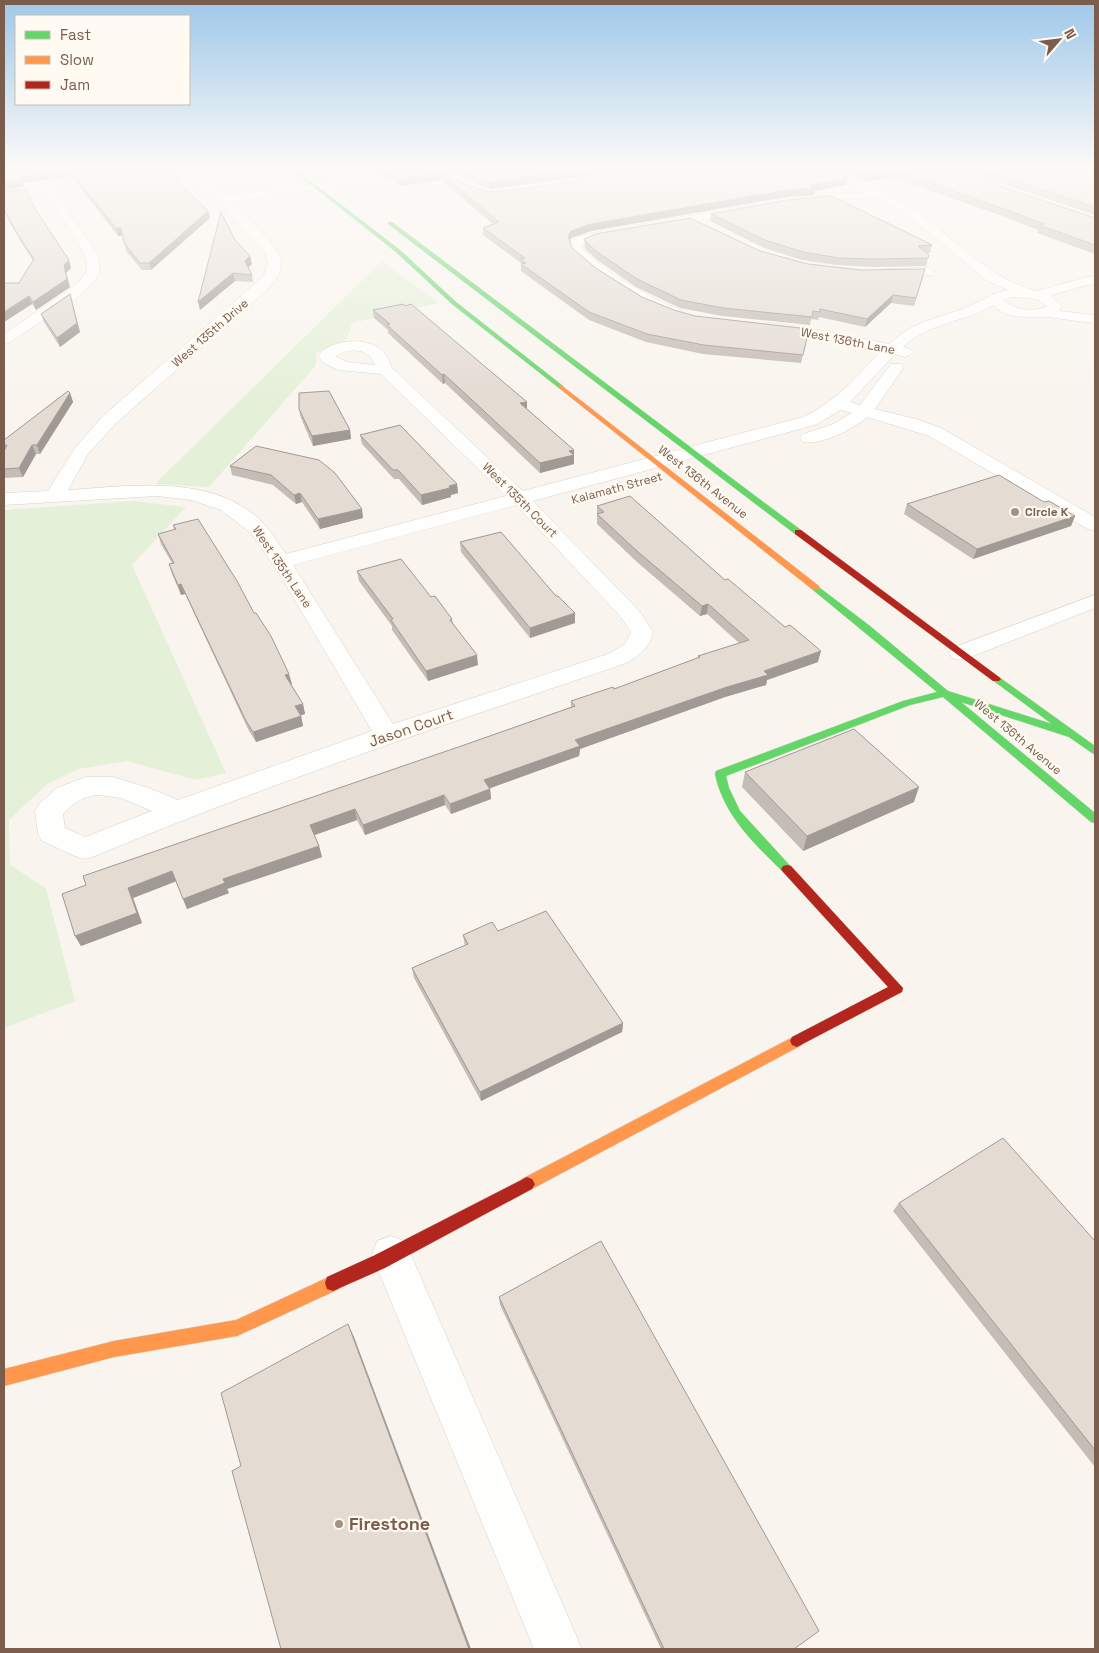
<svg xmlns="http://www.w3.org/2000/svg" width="1099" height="1653" font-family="'Space Grotesk',sans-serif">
  <rect width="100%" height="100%" fill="#f9f5ee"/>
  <g fill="#e5f0d9">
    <path d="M382 261 439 303 352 323 347 339 316 353V365L209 487 155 484Z"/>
    <path d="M134 501 186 507 132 565 226 773 196 780 127 761 79 769 47 784 9 820 10 865 46 888 75 1001 4 1028V510Z"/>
  </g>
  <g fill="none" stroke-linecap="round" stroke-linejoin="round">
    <defs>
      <g id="street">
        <path d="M186 169H196L224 196 338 181 343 184 338 187 230 202C244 216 281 245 281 264 281 273 275 281 269 288L115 424 88 454 68 490C128 486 209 474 258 518 269 528 277 542 286 554L506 496 381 374 339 370 325 364 318 356C330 339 364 337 379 348 386 353 389 361 392 368L523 491 803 417C836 402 856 377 881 351L804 335 770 331 765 330 763 327 765 324 770 323 804 327 889 344C917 318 940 319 972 305 985 300 994 292 1008 290L986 280 913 219 878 197 793 203 791 201 797 198 866 192 817 169C831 167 843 174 856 180 879 190 903 201 923 216 959 244 992 280 1037 291L1095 275V283L1051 295 1062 307 1059 311 1095 315V323C1078 322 1062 318 1045 317 1027 316 1007 320 993 305 963 323 930 322 903 347L910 349 913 352 910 355 905 357 895 354 850 402 860 405 891 364H901L904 367 875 409 916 419 941 428 1095 517V531L1088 529 929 436 867 417C854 429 820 446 803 442L800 438 803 434 833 424 852 413 841 410 815 425 533 501 640 612 653 632C650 648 638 657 624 664 446 724 268 784 95 856L85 859 75 856 42 841 38 834 35 811 39 804 57 788 86 777H113L149 788 178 800 372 731 280 575 251 533 221 510 191 500 157 496 4 505V493L48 491 75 448 103 416 264 276 268 263 264 250ZM1012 297 1037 299 1047 306C1034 313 1014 310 1003 300ZM347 351C360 349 370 352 375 365L347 362 335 356ZM516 505 620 616 631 632 625 644 608 654 393 724 293 565ZM99 795 121 798 152 811 85 837 65 828 63 814C75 802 83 796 99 795Z"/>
        <path d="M49 185 53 186V190L98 254 100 270 96 279 80 295 9 343 4 344V334L70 289C77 283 85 278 87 268 90 253 54 207 44 192L4 197V191Z"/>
        <path d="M747 206 751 207 753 209 751 211 594 240 582 245 583 250C612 276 646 296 683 311L685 314 683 317C661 322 584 269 571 251L570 243 572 240 587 234Z"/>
        <path d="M928 268 935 272 933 275 886 277 879 273 886 269Z"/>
        <path d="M1095 595V608L968 658 960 660 952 658 949 653 952 648Z"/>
        <path d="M391 1236 405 1241 582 1649H534L372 1255 377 1241Z"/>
      </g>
      <g id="fast">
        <path d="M291 169H295L400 250 456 302 563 386V388H559L452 304 396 252Z"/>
        <path d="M388 222H392L750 492 801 530V534H795L388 224Z"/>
        <path d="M816 585 870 626 948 691 1052 724 991 679 993 677H999L1095 746V755L1069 737 961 702 1095 813V823L1091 822 943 697 910 705 726 776 729 788 740 811 793 869 791 872H783C754 843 724 816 715 774L716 771 903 701 937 692 813 590 812 588Z"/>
      </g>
      <g id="slow">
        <path d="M561 385 819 586V590H813L559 388 558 387Z"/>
        <path d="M797 1035 802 1037 804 1041 802 1045 532 1189 527 1191 522 1189 519 1184 522 1179Z"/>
        <path d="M333 1275 339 1277 341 1283 339 1289 237 1336 114 1357 4 1386V1369L114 1341 236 1320Z"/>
      </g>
      <g id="jam">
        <path d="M795 530H801L999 677 1001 679 999 681H993L795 534Z"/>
        <path d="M787 865 791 866 903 988 902 992 797 1047 792 1045 790 1041 792 1037 888 987 783 872 781 869 783 866Z"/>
        <path d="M527 1177 532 1179 535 1184 532 1189 385 1268 333 1291 327 1289 325 1283 327 1277 373 1256Z"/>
      </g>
    </defs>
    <use href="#street" stroke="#d9d2cc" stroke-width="1"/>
    <use href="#fast" stroke="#d9d2ca" stroke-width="1"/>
    <use href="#slow" stroke="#d9d2ca" stroke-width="1"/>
    <use href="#jam" stroke="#d9d2ca" stroke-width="1"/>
    <use href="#street" fill="#fefefc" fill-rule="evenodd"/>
    <use href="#fast" fill="#63d668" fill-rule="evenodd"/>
    <use href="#slow" fill="#ff974d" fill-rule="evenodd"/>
    <use href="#jam" fill="#b3261e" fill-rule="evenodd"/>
  </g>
  <g fill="#c4bcb5">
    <path d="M4 169H164L208 211 210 218 151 270H142L126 251 123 235 118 236 71 176 23 183 24 186 4 190Z"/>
    <path d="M374 169H438L466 185 488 192 846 185 815 191 814 195 786 197 591 231 571 238 570 241 572 248 597 269 642 297 674 310 695 316 809 329 801 363 703 354 646 342 589 320 521 271V263L483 235V228L493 224 440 180 401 186Z"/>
    <path d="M447 169H637L489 189 476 184Z"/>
    <path d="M832 169H949L1095 218V254L1037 233 1038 230 1005 217 891 177 864 182 838 170Z"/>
    <path d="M959 169H1040L1056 174 1095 169V215Z"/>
    <path d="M4 192 35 209 71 268 66 273 70 287 36 310 32 304 4 322V283H19L33 261 21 242 4 212Z"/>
    <path d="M711 214 932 245 930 253H926L929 255 926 266 873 267 837 265 802 260 764 248 710 221Z"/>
    <path d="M584 239 760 251 808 264 923 277 914 306 891 303 865 327 819 317 818 320 811 319 810 325 722 316 680 308 636 287 596 259 585 249Z"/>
    <path d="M235 240 252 264 248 267 252 275 253 282 235 281 200 310Z"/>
    <path d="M70 294 80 332 60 347 44 322 41 314Z"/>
    <path d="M373 310 527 409 574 450V464L540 473 445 383 443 384 388 333V330L374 318Z"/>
    <path d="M70 393 73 402 40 454H36L23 477 4 478V440Z"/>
    <path d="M299 409 350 430 351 439 313 446 301 418Z"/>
    <path d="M360 435 457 484 458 493 451 495V497L422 505 399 479H394L362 444Z"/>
    <path d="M256 446 363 518 320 529 302 502 296 504 273 485 232 475 230 466Z"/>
    <path d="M1044 502 1075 516 1071 526 973 559 904 514 907 504Z"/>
    <path d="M597 506 818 662 767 680 766 685 725 697 580 749 579 756 490 788 491 799 451 814 445 805 365 835 357 820 314 835 319 846 322 857 227 889 229 893 187 909 176 881 133 898 142 923 81 946 75 936 62 894 467 744 571 707V701L614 689 698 658V656L739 643 707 614 700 616 637 562 597 524Z"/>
    <path d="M173 525 292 684H291L303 704 305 714 301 715 303 726 256 742 249 731 185 594 181 595 172 574 169 564 172 563 161 544 158 534 174 530Z"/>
    <path d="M460 542 575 623 530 638 461 552Z"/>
    <path d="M357 571 431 597 452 619 453 624 478 665 428 681 392 630V626L359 581Z"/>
    <path d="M745 772 914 802 803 851 742 787Z"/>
    <path d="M498 931 623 1023 622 1032 481 1101 414 978 412 968 465 946 463 935Z"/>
    <path d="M899 1203 1095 1241V1467L893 1211Z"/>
    <path d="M499 1297 794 1649H661L500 1305Z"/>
  </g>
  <g fill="#a09994">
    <path d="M589 169H637L489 189V182Z"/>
    <path d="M69 170 71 176 23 183 24 186 4 190V182L20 177Z"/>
    <path d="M893 170 891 177 864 182 866 175Z"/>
    <path d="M440 173V180L401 186 400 179Z"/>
    <path d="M848 178 846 185 815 191 814 195 786 197 591 231 571 238 568 243V236L571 231 591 224Z"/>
    <path d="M208 211 210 218 151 270 149 263Z"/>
    <path d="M116 228H121L123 235 118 236Z"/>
    <path d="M250 256 252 264 247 269 245 261Z"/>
    <path d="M69 260 71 268 66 273 70 287 36 310 33 302 64 265Z"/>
    <path d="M233 273 235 281 200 310 198 302Z"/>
    <path d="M70 294 80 332 60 347 57 338Z"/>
    <path d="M893 295 891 303 865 327 867 319Z"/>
    <path d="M29 296 32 304 4 322V312Z"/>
    <path d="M444 374 445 383 443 384 442 375Z"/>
    <path d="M70 393 73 402 40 454 37 445Z"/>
    <path d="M527 402V411L520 403Z"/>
    <path d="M350 430 351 439 313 446 312 436Z"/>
    <path d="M32 445 36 454 23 477 19 468Z"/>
    <path d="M574 450V464L540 473V463L569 451Z"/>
    <path d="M457 484 458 493 451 495V497L422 505 421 495Z"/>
    <path d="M300 493 302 502 296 504 294 495Z"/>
    <path d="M362 509 363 518 320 529 318 519Z"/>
    <path d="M1075 516 1071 526 973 559 977 549Z"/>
    <path d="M181 584 185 594 181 595 178 585Z"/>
    <path d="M708 604 707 614 700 616 702 606Z"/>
    <path d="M575 613V623L530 638V628Z"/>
    <path d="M821 651 818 662 767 680 766 685 725 697 580 749 579 756 485 790 484 780 575 740Z"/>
    <path d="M477 655 478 665 428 681 426 671Z"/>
    <path d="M289 674 292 684 288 685 285 675Z"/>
    <path d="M303 704 305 714 298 716 295 706Z"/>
    <path d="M301 716 303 726 256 742 253 732Z"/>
    <path d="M919 787 914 802 803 851 807 836Z"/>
    <path d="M490 789 491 799 451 814 450 804Z"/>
    <path d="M444 795 445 805 365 835 363 825Z"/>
    <path d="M355 809 357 820 312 836 310 825Z"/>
    <path d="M319 846 322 857 227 889 229 893 187 909 183 899 223 879Z"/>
    <path d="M172 871 177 881 133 898 142 923 81 946 75 936 128 888Z"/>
    <path d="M623 1023 622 1032 481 1101 480 1092Z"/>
    <path d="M348 1324 354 1337 471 1649H469Z"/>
  </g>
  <g fill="#e4dbd3" stroke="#a09994">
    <path d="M4 169H164L208 211 149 263H140L124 243 121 228H116L69 170 20 177 22 180 4 182Z"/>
    <path d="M384 169H438L466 185 488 192 514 190 657 169H828L848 178 809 185 815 188 787 190 591 224 571 231 568 236 572 248 597 269 642 297 674 310 695 316 809 329 803 355 704 345 647 334 589 312 521 264 526 263 521 259 525 258 483 228 499 222 440 173 400 179Z"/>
    <path d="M459 169H589L489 182 475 178Z"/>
    <path d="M851 169H949L1095 218V245L1039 225 1044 224 1007 210 893 170 866 175Z"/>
    <path d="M980 169H1040L1056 174 1058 169H1095V207Z"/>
    <path d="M26 189 35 209 69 260 64 265 67 279 33 302 29 296 4 312V283H19L34 259 18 235 4 209V192Z"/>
    <path d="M832 196 932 245 918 246 929 255 928 258 875 259 839 258 803 252 765 240 711 214 787 200Z"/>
    <path d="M221 212 235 240 250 256 245 261 252 275 233 273 198 302Z"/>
    <path d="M690 218 760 251 808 264 861 270 925 269 916 298 893 295 867 319 820 309V312L813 311 812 317 723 308 681 300 637 279 596 251 585 241 584 239 595 234Z"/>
    <path d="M70 294 77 323 57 338 41 314Z"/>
    <path d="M403 304 405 306 411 304 527 402 520 403 574 450 569 451 574 455 540 463 444 374 442 375 387 325 390 324 373 310Z"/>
    <path d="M68 391 70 393 37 445H32L19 468 4 469V451L7 445H4V440Z"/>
    <path d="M329 391 350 430 312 436 299 409V393Z"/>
    <path d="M400 425 457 484 449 486 450 488 421 495 398 470H393L360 435Z"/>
    <path d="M256 446 319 460 335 473 362 509 318 519 300 493 294 495 271 475 230 466Z"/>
    <path d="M999 475 1044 502 1049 501 1075 516 977 549 907 504Z"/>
    <path d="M630 496 725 580 728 579 785 627 790 625 821 651 764 671 768 675 727 687 575 740 580 746 484 780 490 789 450 804 444 795 363 825 355 809 310 825 319 846 223 879 225 883 183 899 172 871 128 888 137 913 75 936 62 894 86 885 83 876 467 744 575 706 571 701 613 687 614 689 700 657 698 656 749 640 708 604 702 606 638 552 597 514 604 512 597 506Z"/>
    <path d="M198 519 237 581 254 613H256L271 636 289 674 285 675 303 704 295 706 301 716 253 732 246 721 181 584 178 585 169 564 174 563 158 534 176 529 173 525Z"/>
    <path d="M501 532 556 596H558L575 613 530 628 460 542Z"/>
    <path d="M401 559 431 597 435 596 452 619 450 620 477 655 426 671 391 620 393 619 357 571Z"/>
    <path d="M854 729 919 787 807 836 745 772Z"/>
    <path d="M546 911 623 1023 480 1092 412 968 468 944 463 935 492 922 498 931Z"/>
    <path d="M1003 1138 1095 1241V1450L899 1203Z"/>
    <path d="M601 1241 819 1631 794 1649H664L499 1297Z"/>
    <path d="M348 1324 469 1649H281L232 1471 241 1466 221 1393Z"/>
  </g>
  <linearGradient id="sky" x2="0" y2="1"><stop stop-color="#9ec8e9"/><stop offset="0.42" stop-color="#fcfaf7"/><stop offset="1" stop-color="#fcfaf7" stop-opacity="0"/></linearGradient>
  <rect width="1099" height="400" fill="url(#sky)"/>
  <g fill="#a69285" stroke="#fffaf2" stroke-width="2">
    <circle cx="1015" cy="512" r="5"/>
    <circle cx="339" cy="1524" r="5"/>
  </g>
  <g text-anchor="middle" stroke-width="4.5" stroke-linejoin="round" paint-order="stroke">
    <g font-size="12" fill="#7a5d4c" stroke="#fffaf2">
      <text transform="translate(210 333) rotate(-41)" y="4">West 135th Drive</text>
      <text transform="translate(848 341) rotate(11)" y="4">West 136th Lane</text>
      <text transform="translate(703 482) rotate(38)" y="4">West 136th Avenue</text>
      <text transform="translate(617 488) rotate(-15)" y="4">Kalamath Street</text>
      <text transform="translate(520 500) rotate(45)" y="4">West 135th Court</text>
      <text transform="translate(282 567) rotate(56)" y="4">West 135th Lane</text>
      <text transform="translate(1018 737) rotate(40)" y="4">West 136th Avenue</text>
    </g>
    <g font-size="12" font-weight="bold" fill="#7a5d4c" stroke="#fffaf2" text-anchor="start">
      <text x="1025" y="516">Circle K</text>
    </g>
    <g font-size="15" fill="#7a5d4c" stroke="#fffaf2">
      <text transform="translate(411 728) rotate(-19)" y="5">Jason Court</text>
    </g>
    <g font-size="18" font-weight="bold" fill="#7a5d4c" stroke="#fffaf2" text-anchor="start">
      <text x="349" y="1530">Firestone</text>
    </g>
  </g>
  <rect width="1099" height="1653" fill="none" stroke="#7a5d4c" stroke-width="10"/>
  <rect x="15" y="15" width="175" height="90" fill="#fffaf2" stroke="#cabbb0"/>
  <rect x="25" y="31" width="25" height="8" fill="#63d668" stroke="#cabbb0"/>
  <text x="60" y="40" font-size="15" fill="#7a5d4c">Fast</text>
  <rect x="25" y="56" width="25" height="8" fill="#ff974d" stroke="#cabbb0"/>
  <text x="60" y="65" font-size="15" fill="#7a5d4c">Slow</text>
  <rect x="25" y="81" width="25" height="8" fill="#b3261e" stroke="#cabbb0"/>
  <text x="60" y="90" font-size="15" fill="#7a5d4c">Jam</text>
  <g transform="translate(1059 40) rotate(62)" stroke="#fffaf2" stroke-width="4" paint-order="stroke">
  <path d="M0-4L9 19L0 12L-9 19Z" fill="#7a5d4c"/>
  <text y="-8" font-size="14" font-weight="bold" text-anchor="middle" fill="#7a5d4c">N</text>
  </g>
</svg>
